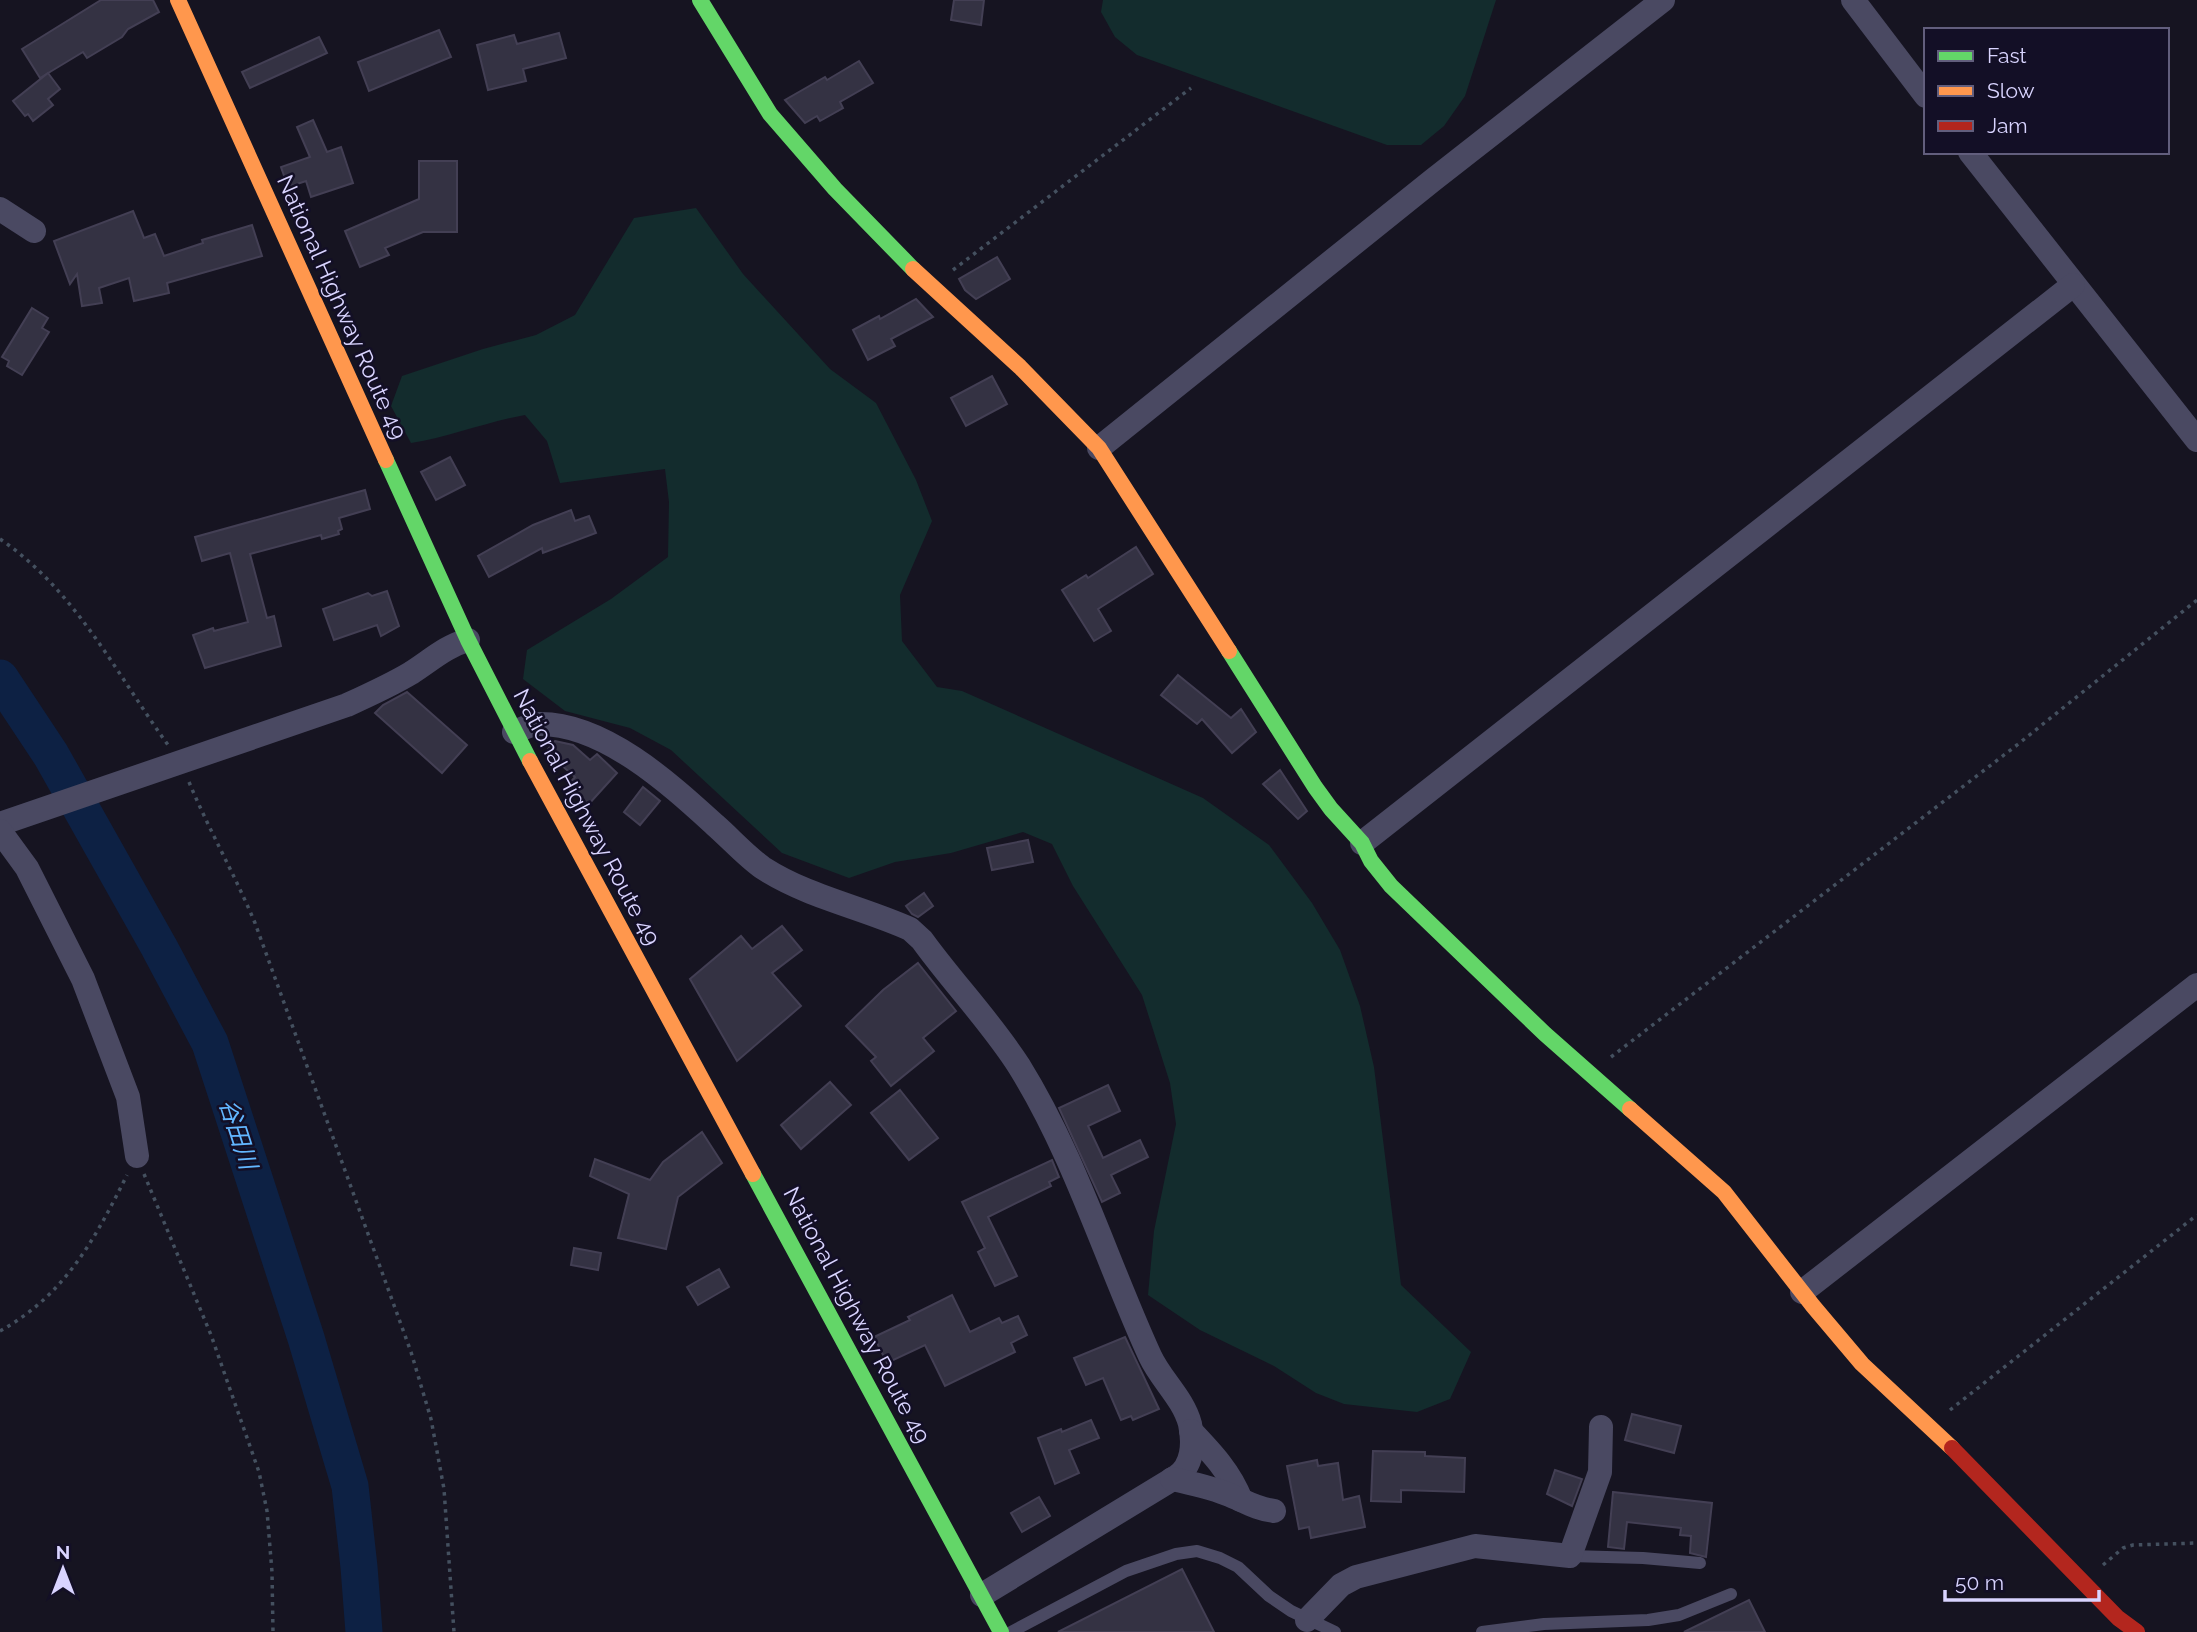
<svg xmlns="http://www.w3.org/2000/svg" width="2197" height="1632" font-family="Raleway,'Noto Sans JP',sans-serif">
  <rect width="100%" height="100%" fill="#161421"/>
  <g fill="#132c2d">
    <path d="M1103 0H1496L1465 96 1444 126 1421 145H1387L1137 55 1115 37 1101 12Z"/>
    <path d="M696 208 743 274 830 369 876 403 916 480 932 521 900 595 902 641 937 687 962 691 1203 798 1269 845 1312 903 1340 950 1360 1006 1374 1067 1401 1285 1471 1352 1450 1399 1417 1412 1344 1404 1316 1393 1274 1366 1200 1330 1148 1295 1154 1231 1176 1124 1170 1083 1142 995 1073 886 1052 844 1023 832 951 853 895 862 849 878 782 853 671 750 630 728 565 711 523 679 527 650 611 599 668 557 669 502 665 469 560 483 547 441 525 415C486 422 450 437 411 443L391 406 402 376 483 349 536 335 575 315 634 218Z"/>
  </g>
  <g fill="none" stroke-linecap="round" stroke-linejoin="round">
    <path stroke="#0d2144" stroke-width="37" d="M0 678 51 755 159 947 210 1043 306 1338 350 1486 359 1567 364 1632"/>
  </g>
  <g fill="#343243" stroke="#433f54" stroke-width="2">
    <path d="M101 0H153L159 12 128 29 122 37 87 58 83 52 40 78 22 49Z"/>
    <path d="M954 0H984L981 25 951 20Z"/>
    <path d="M439 30 451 57 369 91 358 62Z"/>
    <path d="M559 33 566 58 523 69 526 81 488 90 477 45 514 35 517 44Z"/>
    <path d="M319 37 327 53 250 88 242 72Z"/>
    <path d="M859 61 873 83 840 102 843 108 820 121 817 116 805 123 785 100 825 77 827 80Z"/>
    <path d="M48 73 60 89 48 99 53 105 33 121 28 114 25 116 13 101Z"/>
    <path d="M313 120 327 152 341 147 353 183 311 197 306 181 288 187 281 167 310 157 297 127Z"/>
    <path d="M419 161H457V232H423L385 248 389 255 360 267 345 231 419 199Z"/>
    <path d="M133 211 144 238 155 234 164 256 203 243 202 240 252 225 262 256 167 283 169 293 134 301 129 278 99 288 102 303 82 306 77 274 70 284 54 241Z"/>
    <path d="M997 257 1010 279 976 299 965 290 959 279Z"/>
    <path d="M916 299 933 317 891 339 895 346 868 360 853 330 879 316 880 319Z"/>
    <path d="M32 308 48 318 42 328 49 332 22 375 7 366 9 361 2 357Z"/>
    <path d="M992 376 1007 404 966 426 951 398Z"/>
    <path d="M450 457 465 485 436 500 421 472Z"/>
    <path d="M365 490 370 509 339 518 342 529 338 531 339 534 322 539 321 535 250 554 267 618 274 616 281 646 205 668 193 635 213 628 214 631 248 622 230 553 202 561 195 537Z"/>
    <path d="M571 510 575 521 589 516 596 533 543 553 542 548 489 577 478 556 533 525Z"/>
    <path d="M1136 547 1153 574 1098 609 1111 631 1094 641 1062 590 1086 575 1088 578Z"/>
    <path d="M387 591 399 626 381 636 377 625 334 640 323 609 368 593 372 596Z"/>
    <path d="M1178 675 1231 718 1241 709 1256 732 1232 753 1202 719 1197 724 1161 695Z"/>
    <path d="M407 692 467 745 442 773 375 713 383 705Z"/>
    <path d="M555 741 573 745 590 760 597 754 617 773 588 805 568 785 575 777 552 757 548 749Z"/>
    <path d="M1280 770 1307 811 1298 819 1263 784Z"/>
    <path d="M643 787 660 801 640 825 624 812Z"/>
    <path d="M1028 840 1033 862 992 870 987 848Z"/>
    <path d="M924 893 933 906 918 917 912 914 906 906Z"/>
    <path d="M782 926 802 950 772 973 801 1006 737 1061 690 979 741 936 752 949Z"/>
    <path d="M918 963 956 1011 923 1038 934 1051 891 1086 871 1061 876 1057 846 1026 883 990Z"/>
    <path d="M830 1082 851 1105 801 1149 781 1125Z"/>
    <path d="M1108 1085 1120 1111 1088 1126 1103 1158 1140 1140 1148 1157 1111 1175 1120 1193 1102 1202 1059 1108Z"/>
    <path d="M900 1090 938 1138 909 1160 871 1113Z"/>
    <path d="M702 1132 722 1163 678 1197 666 1249 618 1238 629 1194 590 1176 595 1159 650 1180 663 1162Z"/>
    <path d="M1052 1160 1059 1177 1049 1182 1051 1186 988 1217 1017 1276 995 1286 978 1252 985 1248 962 1202Z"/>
    <path d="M574 1248 601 1253 598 1270 571 1265Z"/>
    <path d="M719 1269 729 1287 698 1305 687 1287Z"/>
    <path d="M952 1295 970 1332 999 1318 1002 1323 1018 1316 1027 1335 1011 1343 1015 1352 945 1386 925 1345 887 1363 874 1337 910 1320 908 1317Z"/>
    <path d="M1125 1337 1159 1409 1133 1420 1131 1416 1121 1420 1103 1378 1086 1385 1074 1358Z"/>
    <path d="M1632 1414 1681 1426 1674 1453 1625 1440Z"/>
    <path d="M1091 1420 1099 1438 1069 1450 1079 1473 1055 1484 1038 1438 1061 1429 1062 1432Z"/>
    <path d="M1373 1451 1425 1452V1456L1465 1458 1464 1492 1401 1490V1502L1371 1501Z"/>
    <path d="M1317 1460 1318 1466 1338 1463 1343 1500 1359 1496 1365 1527 1311 1538 1309 1527 1299 1529 1287 1466Z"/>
    <path d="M1555 1470 1582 1479 1572 1506 1547 1494Z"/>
    <path d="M1613 1492 1712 1503 1706 1557 1690 1553 1691 1536 1680 1535 1681 1528 1627 1522 1624 1549 1608 1547Z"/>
    <path d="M1039 1497 1050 1516 1022 1532 1011 1513Z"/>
    <path d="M1182 1569 1214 1632H1058Z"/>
    <path d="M1749 1600 1765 1632H1684Z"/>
  </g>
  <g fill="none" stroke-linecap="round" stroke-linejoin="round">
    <g stroke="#44505f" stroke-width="3.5" stroke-dasharray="3.5 5" stroke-linecap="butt">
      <path d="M953 270 1191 88"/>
      <path d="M0 539C75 590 116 673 168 745"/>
      <path d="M189 782C209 830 235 875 255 923L411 1352 431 1419 444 1489 454 1632"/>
      <path d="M1611 1057 2017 745 2197 600"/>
      <path d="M144 1174 211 1335 259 1472 267 1511 272 1572 273 1632"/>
      <path d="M0 1331C65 1295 95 1239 127 1175"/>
      <path d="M1950 1410 2197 1215"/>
      <path d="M2103 1565 2123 1548 2133 1545 2197 1543"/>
    </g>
    <g stroke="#4a4962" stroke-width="12">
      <path d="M1570 1556 1643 1558 1700 1563"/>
      <path d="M1011 1632 1126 1571 1176 1554 1197 1551 1220 1558 1238 1567 1269 1596 1291 1611 1335 1632"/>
      <path d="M1482 1632 1544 1624 1648 1620 1679 1615 1731 1594"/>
    </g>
    <g stroke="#4a4962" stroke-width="24">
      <path d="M1853 0 1926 96"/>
      <path d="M1970 152 2197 440"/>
      <path d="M0 209 34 231"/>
      <path d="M1099 448 1433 180 1663 0"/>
      <path d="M514 732C522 729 531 724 539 724 604 723 671 785 715 825 731 839 746 856 763 868 808 897 861 907 910 929L922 940C953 983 991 1022 1019 1066 1075 1156 1106 1260 1150 1356 1161 1380 1183 1398 1190 1424 1194 1443 1193 1466 1176 1477L982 1595"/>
      <path d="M0 824 347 705C369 695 391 685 411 673 430 661 446 646 468 640"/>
      <path d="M0 831 27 868 83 979 128 1097 137 1156"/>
      <path d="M1362 843 2073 285"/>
      <path d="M1802 1292 2197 985"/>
      <path d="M1191 1431C1212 1453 1230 1472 1241 1500"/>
      <path d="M1172 1479C1191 1483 1209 1487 1227 1494 1243 1500 1256 1509 1274 1511"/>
      <path d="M1307 1620 1341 1585 1356 1577 1475 1546 1570 1556 1600 1472 1601 1427"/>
    </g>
    <g stroke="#63d668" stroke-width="16">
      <path d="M700 0 770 114 835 189 913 269"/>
      <path d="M386 460 468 640 530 761"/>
      <path d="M1229 651 1315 787 1331 809 1362 843 1371 861 1391 886 1545 1034 1630 1109"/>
      <path d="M753 1174 1001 1632"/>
    </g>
    <g stroke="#ff974d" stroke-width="16">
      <path d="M178 0 386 460"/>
      <path d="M913 269 1020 367 1099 448 1229 651"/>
      <path d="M530 761 753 1174"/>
      <path d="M1630 1109 1724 1192 1813 1306 1862 1364 1952 1448"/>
    </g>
    <path stroke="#b3261e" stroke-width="16" d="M1952 1448 2118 1618 2137 1632"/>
  </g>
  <g text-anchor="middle" stroke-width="5" stroke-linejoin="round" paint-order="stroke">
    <g font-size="23" fill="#d9d4ff" stroke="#130f26">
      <text transform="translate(342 307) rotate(66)" y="8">National Highway Route 49</text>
      <text transform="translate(587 817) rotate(62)" y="8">National Highway Route 49</text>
      <text transform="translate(857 1315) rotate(62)" y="8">National Highway Route 49</text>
    </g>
    <g font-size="24" font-style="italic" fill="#62b6ff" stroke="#130f26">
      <text transform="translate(238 1134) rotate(72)" y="8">谷田川</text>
    </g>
  </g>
  <rect x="1924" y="28" width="245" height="126" fill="#130f26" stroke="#625e7d" stroke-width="2"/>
  <rect x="1938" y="51" width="35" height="10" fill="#63d668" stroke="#625e7d" stroke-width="2"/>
  <text x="1987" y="63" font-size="21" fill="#d9d4ff">Fast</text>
  <rect x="1938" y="86" width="35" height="10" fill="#ff974d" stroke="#625e7d" stroke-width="2"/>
  <text x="1987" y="98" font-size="21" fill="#d9d4ff">Slow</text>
  <rect x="1938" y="121" width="35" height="10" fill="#b3261e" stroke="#625e7d" stroke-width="2"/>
  <text x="1987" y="133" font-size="21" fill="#d9d4ff">Jam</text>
  <g transform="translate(63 1569)" stroke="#130f26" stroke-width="5" paint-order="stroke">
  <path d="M0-5L12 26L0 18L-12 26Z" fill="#d9d4ff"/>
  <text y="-10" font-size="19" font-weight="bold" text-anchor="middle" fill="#d9d4ff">N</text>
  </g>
  <path d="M1945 1590v10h154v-10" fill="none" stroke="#d9d4ff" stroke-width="3.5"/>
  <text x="1955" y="1590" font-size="21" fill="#d9d4ff" stroke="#130f26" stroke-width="5" paint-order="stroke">50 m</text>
</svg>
